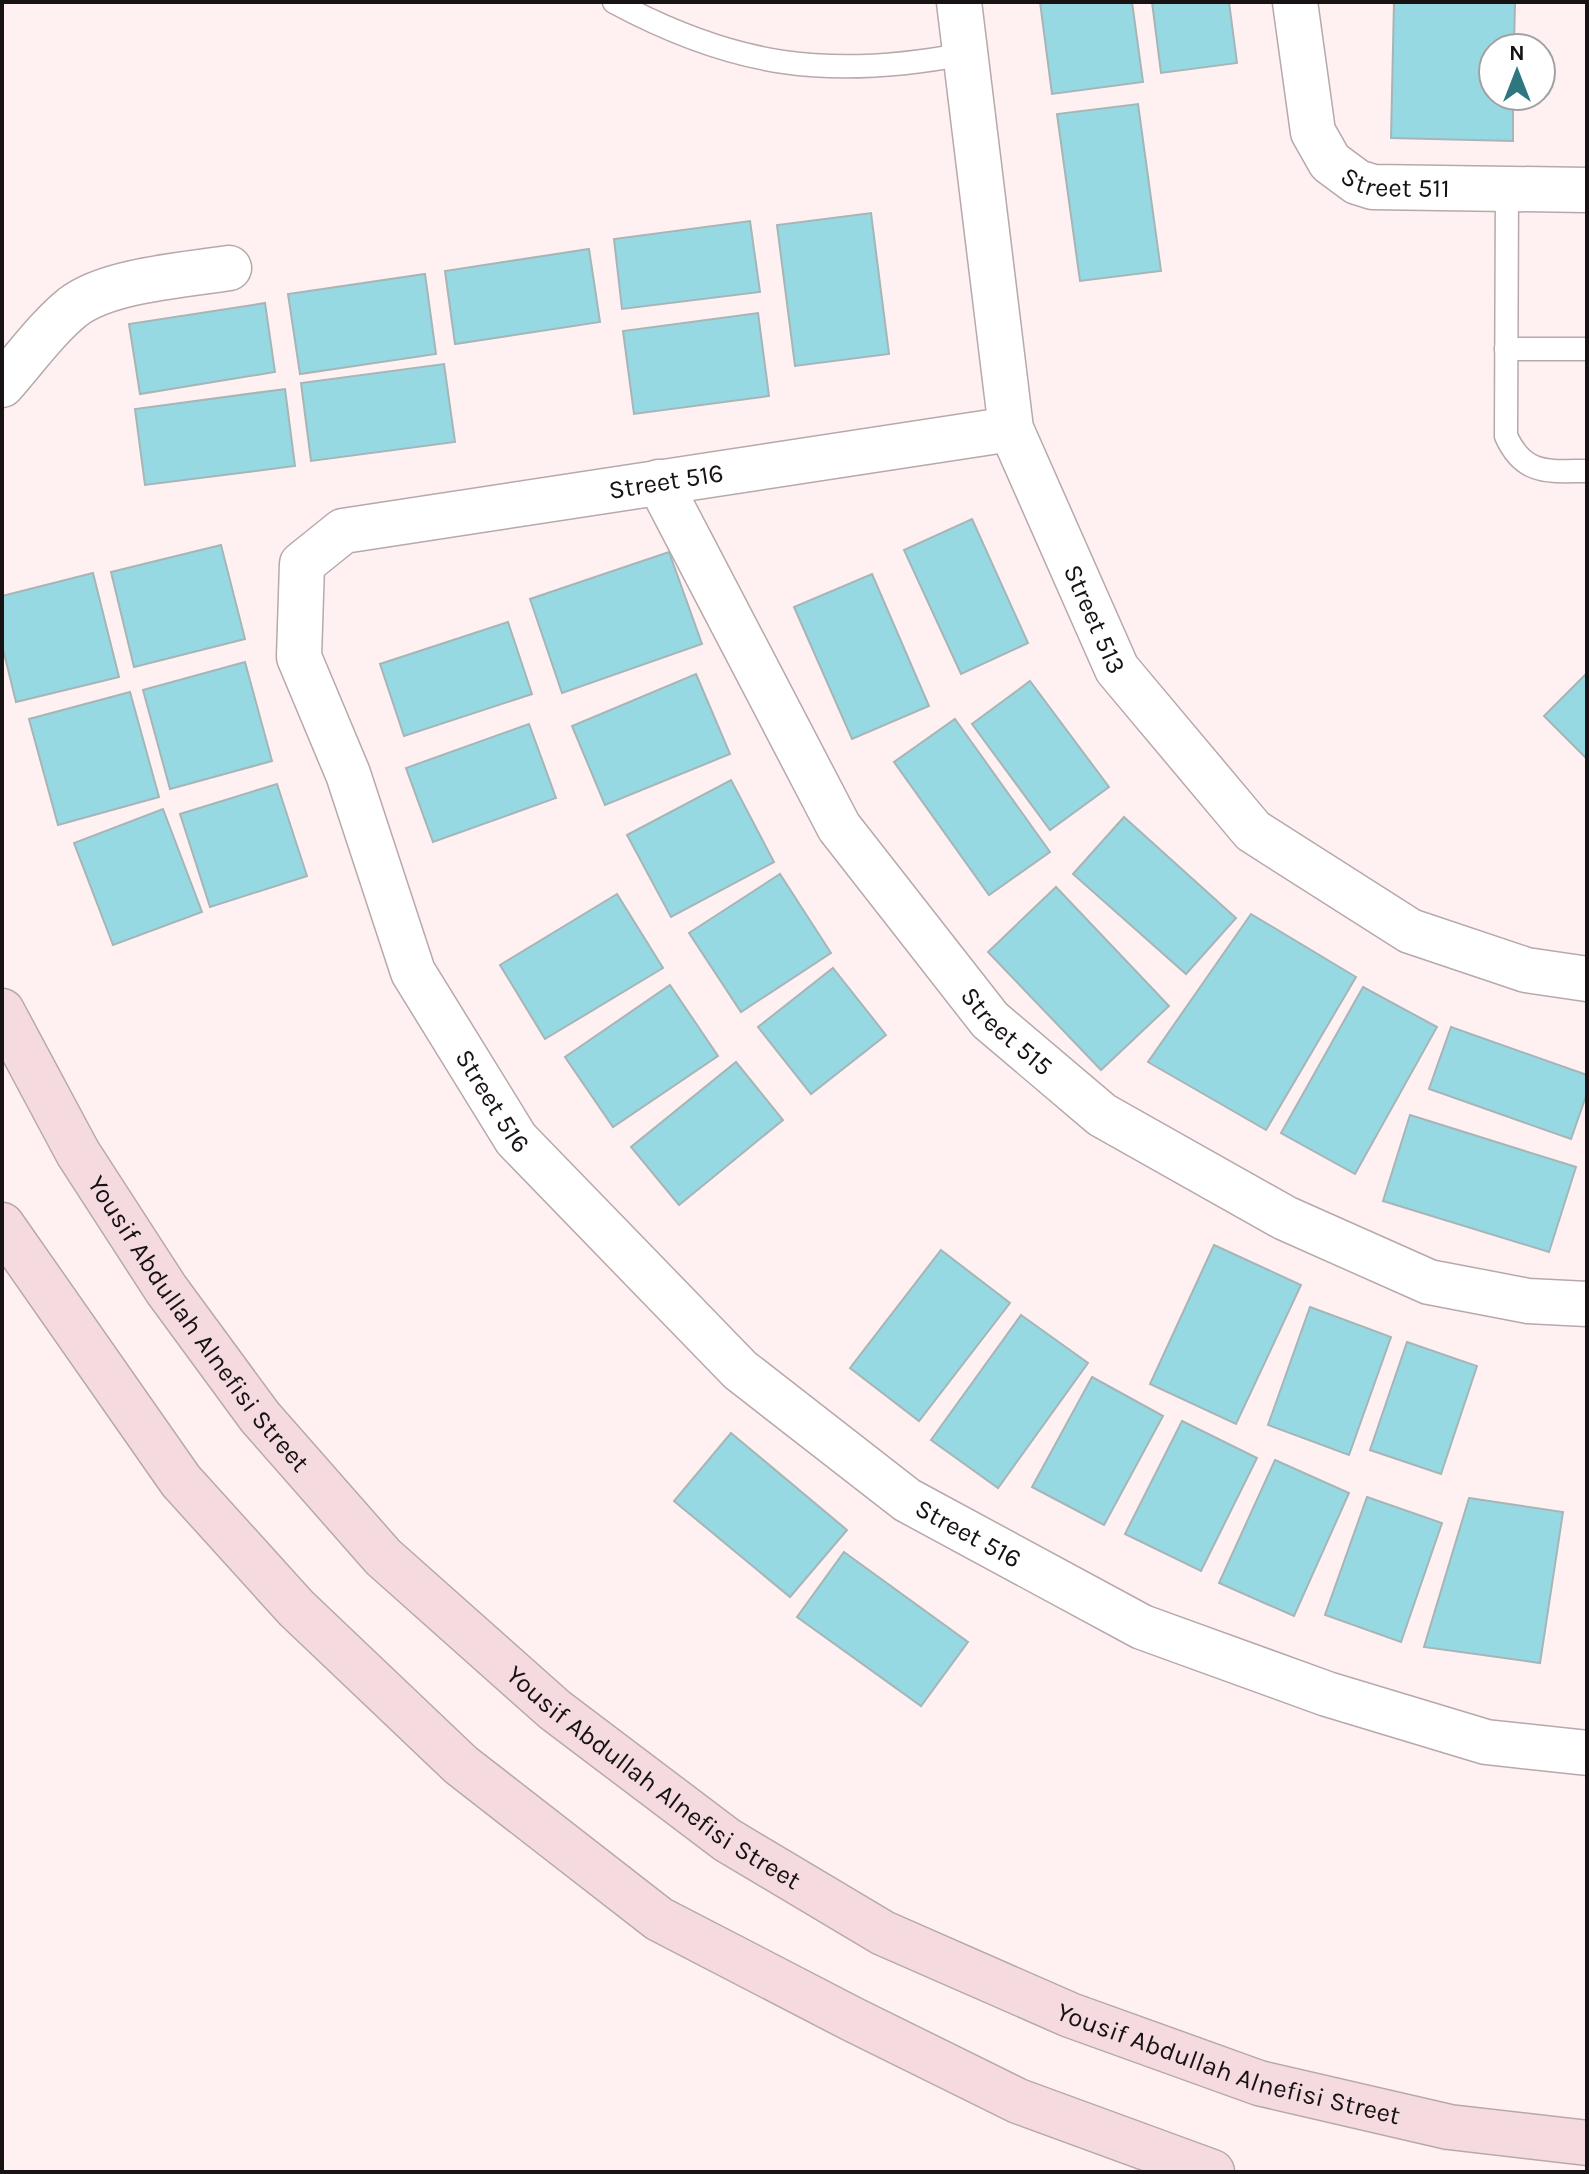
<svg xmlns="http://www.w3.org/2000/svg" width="1589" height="2174" font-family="Karla,sans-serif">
  <rect width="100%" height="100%" fill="#fff0f2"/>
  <g fill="#97d9e2" stroke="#a6b5b7" stroke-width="2">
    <path d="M1040 2H1132L1143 82 1052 94Z"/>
    <path d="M1152 2H1229L1237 63 1161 73Z"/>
    <path d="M1394 2H1515L1514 48H1493V96H1513V141L1391 138Z"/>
    <path d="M1138 104 1161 271 1080 281 1057 114Z"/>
    <path d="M871 213 889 354 795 366 777 225Z"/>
    <path d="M750 221 760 292 622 309 614 239Z"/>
    <path d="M589 249 600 322 455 344 445 271Z"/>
    <path d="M425 274 436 354 300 374 288 294Z"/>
    <path d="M265 303 275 372 140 394 129 324Z"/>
    <path d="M758 313 769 396 634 414 623 331Z"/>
    <path d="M444 364 455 442 311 461 301 383Z"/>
    <path d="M285 389 295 466 145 485 135 409Z"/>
    <path d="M972 519 1028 643 961 674 904 550Z"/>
    <path d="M221 545 245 639 134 667 111 572Z"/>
    <path d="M669 552 702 644 562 693 530 599Z"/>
    <path d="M93 573 119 677 16 702 2 645V596Z"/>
    <path d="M872 574 929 706 852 739 794 607Z"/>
    <path d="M508 622 532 694 404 736 380 664Z"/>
    <path d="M245 662 272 761 170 789 143 690Z"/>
    <path d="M1587 673V759L1544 716Z"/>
    <path d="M696 674 730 754 605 805 572 726Z"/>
    <path d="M1030 681 1109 787 1050 830 972 724Z"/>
    <path d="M130 692 159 797 58 825 29 719Z"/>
    <path d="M955 719 1050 852 989 895 894 762Z"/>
    <path d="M529 724 556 798 433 842 406 768Z"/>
    <path d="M731 780 774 862 671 917 627 835Z"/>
    <path d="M277 784 307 876 210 907 180 814Z"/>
    <path d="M163 809 202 912 113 945 74 843Z"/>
    <path d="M1124 817 1236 918 1186 974 1073 874Z"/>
    <path d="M780 874 831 953 741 1012 689 933Z"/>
    <path d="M1056 887 1169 1006 1101 1070 988 952Z"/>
    <path d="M617 894 663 968 545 1039 500 965Z"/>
    <path d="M1251 914 1356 977 1266 1130 1148 1062Z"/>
    <path d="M833 968 886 1035 811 1094 758 1027Z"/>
    <path d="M670 985 718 1056 613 1127 565 1057Z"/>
    <path d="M1363 987 1437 1027 1355 1174 1281 1133Z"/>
    <path d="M1451 1027 1587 1075V1093L1571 1139 1429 1089Z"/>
    <path d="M736 1062 783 1120 679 1205 631 1147Z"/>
    <path d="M1410 1115 1576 1167 1549 1252 1383 1201Z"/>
    <path d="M1214 1245 1301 1285 1236 1424 1150 1384Z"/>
    <path d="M941 1250 1010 1303 919 1421 850 1368Z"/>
    <path d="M1310 1307 1391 1337 1349 1455 1268 1425Z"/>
    <path d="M1021 1315 1088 1363 998 1488 931 1440Z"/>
    <path d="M1407 1342 1477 1366 1441 1474 1370 1450Z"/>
    <path d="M1092 1377 1163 1416 1104 1525 1032 1487Z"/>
    <path d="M1182 1421 1257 1458 1201 1571 1125 1534Z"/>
    <path d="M731 1433 847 1530 790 1597 674 1501Z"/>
    <path d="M1275 1460 1349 1493 1294 1616 1219 1583Z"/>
    <path d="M1367 1497 1442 1523 1401 1642 1325 1615Z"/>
    <path d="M1469 1498 1563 1512 1540 1663 1424 1647Z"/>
    <path d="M844 1552 968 1642 921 1706 797 1617Z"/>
  </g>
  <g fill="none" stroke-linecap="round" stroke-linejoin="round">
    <defs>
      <g id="lane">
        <path d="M614 2C735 67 830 80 965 54"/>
        <path d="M1507 189 1506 436C1524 476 1549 471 1587 471"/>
        <path d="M1506 349H1587"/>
      </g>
      <g id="street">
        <path id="s1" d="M959 2 1011 429 1117 669 1253 831 1410 931 1526 970 1587 979"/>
        <path id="s2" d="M1295 2 1313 132 1330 162 1357 182 1373 187 1587 190"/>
        <path d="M2 385C25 359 47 328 73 307 108 280 185 275 229 268"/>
        <path id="s3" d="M1011 429 343 531 302 564 299 657 348 774 413 972 516 1139 740 1370 907 1500 1142 1627 1327 1694 1486 1742 1587 1753"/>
        <path id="s4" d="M659 482 839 827 990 1020 1102 1115 1285 1218 1429 1282 1528 1301 1587 1304"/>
      </g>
      <g id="secondary">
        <path id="s5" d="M2 1011 78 1153 166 1289 260 1417 383 1557 555 1710 727 1840 883 1933 1070 2015 1259 2083 1449 2127 1587 2143"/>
        <path d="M2 1225 181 1481 296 1608 461 1765 659 1919 854 2020 1018 2101 1212 2172"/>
      </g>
    </defs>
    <use href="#lane" stroke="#b7a9ab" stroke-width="25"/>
    <use href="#street" stroke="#b7a9ab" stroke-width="47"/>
    <use href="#secondary" stroke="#b7a9ab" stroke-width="47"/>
    <use href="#lane" stroke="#fff" stroke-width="22"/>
    <use href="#street" stroke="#fff" stroke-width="44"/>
    <use href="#secondary" stroke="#f5dbe0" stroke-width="44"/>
  </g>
  <g text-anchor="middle" stroke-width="8" stroke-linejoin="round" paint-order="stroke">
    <g font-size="26" fill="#171213" stroke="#fff">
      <text dy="9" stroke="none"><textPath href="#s2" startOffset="238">Street 511</textPath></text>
      <text transform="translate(666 481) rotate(-9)" y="9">Street 516</text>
      <text dy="9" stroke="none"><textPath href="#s1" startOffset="638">Street 513</textPath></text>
      <text dy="9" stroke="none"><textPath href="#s4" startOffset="654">Street 515</textPath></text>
      <text dy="9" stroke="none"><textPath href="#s3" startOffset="1308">Street 516</textPath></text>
      <text dy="9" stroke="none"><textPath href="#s5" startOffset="370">Yousif Abdullah Alnefisi Street</textPath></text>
      <text dy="9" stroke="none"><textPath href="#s3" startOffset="1956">Street 516</textPath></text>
      <text dy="9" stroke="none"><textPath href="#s5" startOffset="1018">Yousif Abdullah Alnefisi Street</textPath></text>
      <text dy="9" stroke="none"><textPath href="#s5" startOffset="1666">Yousif Abdullah Alnefisi Street</textPath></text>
    </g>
  </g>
  <rect width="1589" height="2174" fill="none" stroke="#171213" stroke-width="8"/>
  <g transform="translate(1517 72)"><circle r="38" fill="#ffffff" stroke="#a2a0a1" stroke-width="2"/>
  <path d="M0-6L14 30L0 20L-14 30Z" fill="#2f7780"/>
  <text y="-12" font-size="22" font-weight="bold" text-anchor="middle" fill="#171213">N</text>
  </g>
</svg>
